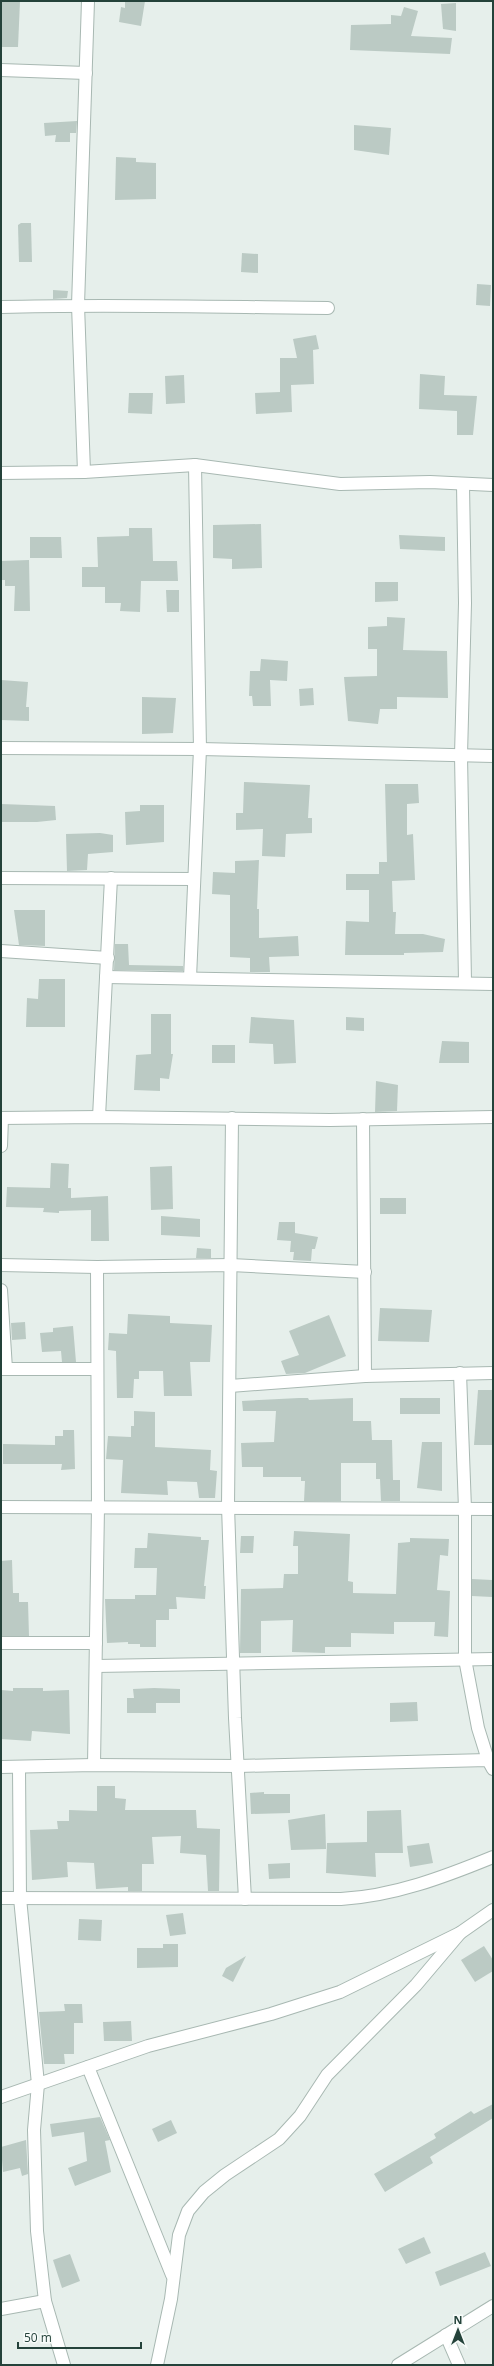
<svg xmlns="http://www.w3.org/2000/svg" width="494" height="2366" font-family="'Open Sans',sans-serif">
  <rect width="100%" height="100%" fill="#e6efeb"/>
  <g fill="#bbcac4">
    <path d="M1 1H20L18 47H1Z"/>
    <path d="M125 1H145L141 26 119 22 121 7 125 8Z"/>
    <path d="M456 3V31L443 29 441 4Z"/>
    <path d="M404 7 418 11 411 36 452 38 450 54 350 50 351 25 391 24V15L401 16Z"/>
    <path d="M77 121 76 133H70V142H55L56 135 45 136 44 123Z"/>
    <path d="M354 125 391 128 389 155 354 150Z"/>
    <path d="M116 157 136 158V162L156 163V199L115 200Z"/>
    <path d="M21 223H31L32 262H19L18 225Z"/>
    <path d="M242 253 258 254V273L241 272Z"/>
    <path d="M477 284 491 285 490 306 476 305Z"/>
    <path d="M53 290 68 291 67 298 53 299Z"/>
    <path d="M316 335 319 349 313 350 314 384 291 385 292 412 256 414 255 393 280 392V358H297L293 339Z"/>
    <path d="M420 374 445 376 444 395 477 396 473 435H457V411L419 409Z"/>
    <path d="M184 375 185 403 166 404 165 376Z"/>
    <path d="M129 393H153L152 414 128 413Z"/>
    <path d="M261 524 262 568 232 569V559L213 558V525Z"/>
    <path d="M129 528H152L153 561H177L178 581H141L140 612 120 611 121 603H105V587H82V567H98L97 537 129 536Z"/>
    <path d="M399 535 445 537V551L400 549Z"/>
    <path d="M30 537H61L62 558H30Z"/>
    <path d="M29 560 30 611H14L15 586H5V580H1V561Z"/>
    <path d="M375 582H398V601L375 602Z"/>
    <path d="M166 590H179V612H167Z"/>
    <path d="M387 617 405 618 403 650 447 651 448 698 397 697V709H380L378 724 348 721 344 677 377 676V649H368V627L387 626Z"/>
    <path d="M261 659 288 661 287 681 270 680 271 706H253L252 696H249L250 671H260Z"/>
    <path d="M1 680 28 682 26 707H29V721L1 720Z"/>
    <path d="M313 688 314 705 300 706 299 689Z"/>
    <path d="M142 697 176 698 173 733 142 734Z"/>
    <path d="M244 782 310 785 308 818H312V833L286 834 285 857 262 856 263 829 236 830V813H243Z"/>
    <path d="M385 784H418L419 803 407 804V835L413 834 415 880 392 881 393 912H396L395 934H423L445 939 443 952 404 953V955H345L346 921 369 922V890H346V874H379V862H387Z"/>
    <path d="M1 804 55 806 56 820 37 822H1Z"/>
    <path d="M140 805H164V842L126 845 125 812 140 811Z"/>
    <path d="M100 833 113 835V852L88 854 87 870 67 871 66 834Z"/>
    <path d="M259 860 257 909H259V938L298 936 299 956 269 957 270 972H250V958L230 957V895L212 894 213 872 235 873V861Z"/>
    <path d="M14 910H45V946L19 945Z"/>
    <path d="M115 944H128L129 965 183 966V971L114 970Z"/>
    <path d="M39 979H65V1027H26L27 998 38 999Z"/>
    <path d="M151 1014H171V1054H173L169 1079 160 1078V1091L134 1090 136 1055 151 1054Z"/>
    <path d="M251 1017 294 1020 296 1063 274 1064 273 1044 249 1043Z"/>
    <path d="M346 1017 364 1018V1031L346 1030Z"/>
    <path d="M442 1041 469 1042V1063H439Z"/>
    <rect x="212" y="1045" width="23" height="18"/>
    <path d="M376 1081 398 1085 397 1111 375 1112Z"/>
    <path d="M51 1163 69 1164 68 1188H71V1198L108 1196 109 1241H91V1210L59 1211V1213L43 1212 44 1208 6 1207 7 1187 50 1188Z"/>
    <path d="M172 1166 173 1209 151 1210 150 1167Z"/>
    <rect x="380" y="1198" width="26" height="16"/>
    <path d="M161 1216 200 1219V1237L161 1235Z"/>
    <path d="M279 1222H295V1233L318 1237 315 1249H312L311 1261 293 1260 294 1252H290L291 1241 277 1240Z"/>
    <path d="M197 1248 211 1249V1258H196Z"/>
    <path d="M380 1308 432 1310 429 1342 378 1341Z"/>
    <path d="M128 1314 170 1316V1323L212 1325 210 1362H190L192 1396H164L163 1371H139V1379H134L133 1398H117L116 1351 108 1350 109 1333 127 1334Z"/>
    <path d="M329 1315 346 1356 305 1373 286 1374 281 1361 299 1355 289 1331Z"/>
    <path d="M25 1322 26 1339 12 1340 11 1323Z"/>
    <path d="M73 1326 76 1362H62L61 1351 42 1352 40 1333 53 1332V1328Z"/>
    <path d="M478 1390H493V1445H474Z"/>
    <path d="M299 1398H308L309 1400 353 1398V1421H371L372 1440H392L393 1480H400V1501H381L380 1479H376V1463H341V1501H304L305 1481H301V1477H263V1467H242L241 1443 274 1442 276 1411H243L242 1401Z"/>
    <rect x="400" y="1398" width="40" height="16"/>
    <path d="M134 1411 155 1412V1447L211 1450 210 1470 217 1471 215 1498H199L197 1482 167 1481 168 1495 121 1493 123 1460 106 1459 108 1436 131 1437V1426H134Z"/>
    <path d="M63 1430H74L75 1469 61 1470 62 1464H3V1444L55 1445V1436H63Z"/>
    <path d="M422 1442H442V1491L417 1488Z"/>
    <path d="M294 1531 350 1534 348 1581 353 1582V1593L396 1594 398 1543 410 1542V1538L449 1539 448 1556 440 1555 437 1590 450 1591 448 1637 434 1636 435 1622H394V1634L351 1633V1647H325V1653L292 1652 293 1620 261 1621V1653H240L241 1589 283 1588 284 1574H298V1546H293Z"/>
    <path d="M148 1533 201 1537V1540H209L204 1586H206L205 1599 176 1597 177 1609H169V1620H156V1647H140V1644H128V1642L107 1643 105 1599H135V1595H156L157 1568H134L135 1548H147Z"/>
    <path d="M241 1536H254L253 1553H240Z"/>
    <path d="M12 1560 13 1593H19V1602H28L29 1636H1V1561Z"/>
    <path d="M472 1579 492 1580V1597L472 1596Z"/>
    <path d="M13 1688H43V1691L69 1690 70 1734 32 1731 31 1741 1 1739V1690L13 1691Z"/>
    <path d="M154 1688 180 1689V1703H156V1713H127V1698H134L133 1689Z"/>
    <path d="M417 1702 418 1721 390 1722V1703Z"/>
    <path d="M97 1786H115V1798L126 1799 125 1810H196L197 1828 220 1829 219 1891H208L206 1855 180 1853 181 1836 152 1837 154 1864H142V1891H128V1887L96 1889 94 1863 67 1862 68 1877 32 1880 30 1830 58 1829 57 1821H69V1810L97 1811Z"/>
    <path d="M264 1792V1794H290V1813L251 1814 250 1793Z"/>
    <path d="M401 1810 403 1853H375L376 1877 326 1873 327 1843 367 1842V1811Z"/>
    <path d="M325 1814 326 1849 291 1850 288 1820Z"/>
    <path d="M429 1843 433 1863 410 1867 407 1846Z"/>
    <path d="M290 1863V1878L269 1879 268 1864Z"/>
    <path d="M183 1913 186 1934 170 1936 166 1915Z"/>
    <path d="M79 1919 102 1920 101 1941 78 1940Z"/>
    <path d="M163 1944H178V1967L137 1968V1948H163Z"/>
    <path d="M484 1946 493 1960V1971L475 1982 461 1960Z"/>
    <path d="M246 1956 233 1982 222 1976 226 1968Z"/>
    <path d="M64 2004H82L83 2023H74V2054H64L65 2064H44L39 2012 65 2011Z"/>
    <path d="M131 2021 132 2041H104L103 2022Z"/>
    <path d="M493 2104V2118L430 2157 433 2163 385 2192 374 2174 436 2138 434 2134 471 2111 474 2114Z"/>
    <path d="M100 2117 110 2140 105 2141 111 2172 75 2186 68 2168 87 2161 84 2132 52 2137 50 2124Z"/>
    <path d="M171 2120 177 2133 158 2142 152 2129Z"/>
    <path d="M26 2140 28 2174 22 2176 20 2168 3 2172 1 2147Z"/>
    <path d="M424 2237 431 2253 406 2264 398 2249Z"/>
    <path d="M485 2252 491 2266 440 2286 435 2272Z"/>
    <path d="M70 2254 80 2281 62 2288 53 2260Z"/>
  </g>
  <g fill="none" stroke-linecap="round" stroke-linejoin="round">
    <defs>
      <g id="street">
        <path d="M1 70 86 73"/>
        <path d="M1 307C110 304 219 307 328 308"/>
        <path d="M84 472 78 305 88 1"/>
        <path d="M1 473 84 472 195 465 340 484 430 482 493 485"/>
        <path d="M463 485 465 603 461 755 465 982"/>
        <path d="M1 748 200 749 493 756"/>
        <path d="M1 878 194 879"/>
        <path d="M1 951 108 958"/>
        <path d="M106 977 493 984"/>
        <path d="M190 978 200 749 195 465"/>
        <path d="M99 1117 111 878"/>
        <path d="M1 1118 99 1117 330 1120 493 1117"/>
        <path d="M232 1118 228 1506 235 1718 245 1899"/>
        <path d="M363 1119 365 1376"/>
        <path d="M1 1146 2 1118"/>
        <path d="M1 1265 97 1267 231 1265 365 1272"/>
        <path d="M1 1290 6 1369"/>
        <path d="M1 1369H96"/>
        <path d="M460 1373 465 1509V1659L478 1728 488 1760"/>
        <path d="M230 1386 365 1376 493 1373"/>
        <path d="M1 1507 493 1509"/>
        <path d="M1 1643H96"/>
        <path d="M96 1666 493 1659"/>
        <path d="M94 1765 98 1507 97 1267"/>
        <path d="M1 1767 94 1765 239 1766 488 1760 493 1769"/>
        <path d="M19 1768 20 1898 38 2084 34 2130 37 2231 45 2301 64 2365"/>
        <path d="M1 1898 341 1899C394 1896 444 1877 493 1857"/>
        <path d="M88 2067 172 2275"/>
        <path d="M1 2097 148 2046 271 2014 340 1992 460 1933 493 1910"/>
        <path d="M1 2309 45 2301"/>
        <path d="M446 2335 459 2365"/>
        <path d="M157 2365 171 2299 179 2235 188 2211 204 2192 225 2175 279 2139 300 2116 327 2075 416 1985 460 1933"/>
        <path d="M398 2365 493 2306"/>
      </g>
    </defs>
    <use href="#street" stroke="#a8b8b2" stroke-width="14"/>
    <use href="#street" stroke="#fff" stroke-width="12"/>
  </g>
  <rect width="494" height="2366" fill="none" stroke="#24423a" stroke-width="4"/>
  <g transform="translate(458 2330)" stroke="#f7fbf9" stroke-width="3" paint-order="stroke">
  <path d="M0-3L7 15L0 10L-7 15Z" fill="#24423a"/>
  <text y="-6" font-size="11" font-weight="bold" text-anchor="middle" fill="#24423a">N</text>
  </g>
  <path d="M18 2342v6h123v-6" fill="none" stroke="#24423a" stroke-width="2"/>
  <text x="24" y="2342" font-size="12" fill="#24423a" stroke="#f7fbf9" stroke-width="3" paint-order="stroke">50 m</text>
</svg>
